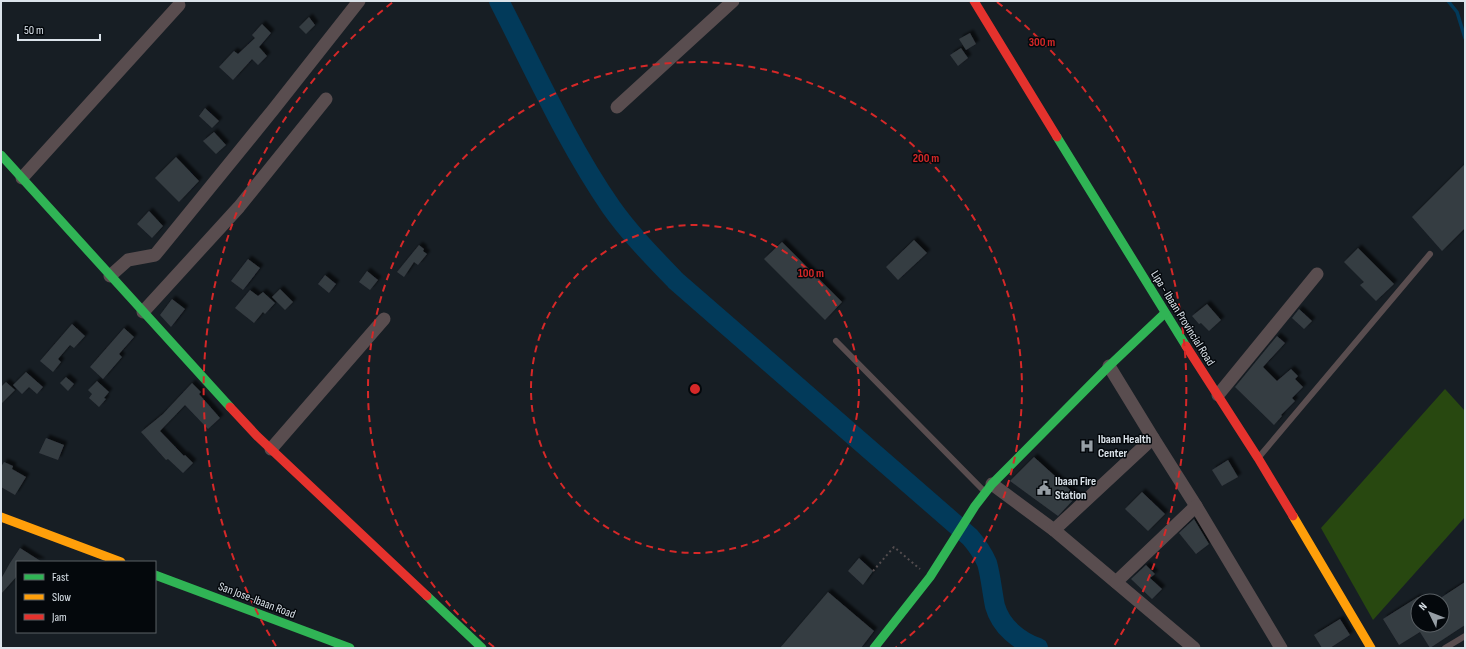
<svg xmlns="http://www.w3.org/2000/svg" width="1466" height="649" font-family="'Sofia Sans Condensed',sans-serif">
  <defs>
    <filter id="shadow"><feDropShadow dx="3.5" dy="-3.5" stdDeviation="1" flood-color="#0009"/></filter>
  </defs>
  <rect width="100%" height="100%" fill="#171e24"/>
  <path fill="#284810" d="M1445 389 1465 411V517L1373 620 1321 528Z"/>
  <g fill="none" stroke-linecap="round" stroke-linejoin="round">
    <path stroke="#023a5a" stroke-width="3.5" d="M1448 1 1457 12 1465 38"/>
    <path stroke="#023a5a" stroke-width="20" d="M499 1C535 71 567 143 611 207 630 234 653 257 676 281L970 537C977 545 983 554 987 563 991 577 992 592 995 606 1001 627 1019 641 1038 648"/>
  </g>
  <g fill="#363c42" filter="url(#shadow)">
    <path d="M309 17 315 25 306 34 299 27Z"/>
    <path d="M262 24 271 33 259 47 267 56 258 65 252 59 233 80 219 67 234 51 238 54 255 38 252 35Z"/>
    <path d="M970 33 976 44 966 50 959 39Z"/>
    <path d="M961 48 968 58 958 66 950 55Z"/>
    <path d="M205 108 219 121 212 128 199 116Z"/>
    <path d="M214 132 226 145 216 154 203 141Z"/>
    <path d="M176 157 199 181 179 202 155 178Z"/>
    <path d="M1465 164V228L1442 251 1412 217Z"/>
    <path d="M149 211 163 226 152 238 137 224Z"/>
    <path d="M914 240 927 253 898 280 886 267Z"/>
    <path d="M782 242 842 302 825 320 764 259Z"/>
    <path d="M419 245 424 249 423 251 427 254 418 265 414 262 404 277 397 272Z"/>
    <path d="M1358 248 1394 284 1376 301 1360 285 1364 282 1344 262Z"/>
    <path d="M248 259 260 268 243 290 231 281Z"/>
    <path d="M367 271 378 280 370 290 359 282Z"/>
    <path d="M325 275 336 284 329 293 318 284Z"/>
    <path d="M280 289 293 302 285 310 272 297Z"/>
    <path d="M250 290 258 296 263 292 275 303 265 314 263 312 254 323 235 308Z"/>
    <path d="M172 299 185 309 171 327 160 315Z"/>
    <path d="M1207 304 1221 320 1209 331 1201 323 1199 324 1192 316Z"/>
    <path d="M1299 309 1312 321 1304 329 1292 318Z"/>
    <path d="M72 324 85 336 74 348 70 345 58 359 61 362 53 372 40 361Z"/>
    <path d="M124 328 134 337 119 354 122 357 103 379 90 367Z"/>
    <path d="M1277 336 1285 343 1263 367 1277 381 1291 369 1298 376 1295 379 1303 387 1292 398 1295 401 1281 415 1282 416 1274 425 1235 387Z"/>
    <path d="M26 372 43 387 37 394 29 387 22 394 13 385Z"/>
    <path d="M66 377 74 384 68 391 60 383Z"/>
    <path d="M97 381 109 392 104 398 106 399 99 407 89 398 92 394 88 390Z"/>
    <path d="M6 382 15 390 1 404V387Z"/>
    <path d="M192 383 201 392 199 394 220 418 208 429 185 405 160 431 184 456 185 455 193 463 183 473 168 459 166 460 141 432 163 414Z"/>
    <path d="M46 438 64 445 58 460 39 453Z"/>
    <path d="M1034 457 1077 496 1058 516 1010 481Z"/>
    <path d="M1228 460 1238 477 1222 486 1212 470Z"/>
    <path d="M4 462 13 466 12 469 26 477 15 495 1 487V467Z"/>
    <path d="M1142 492 1165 514 1148 531 1125 509Z"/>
    <path d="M1194 519 1209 544 1196 554 1179 533Z"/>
    <path d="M20 548 42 562H17V576L1 594V579L10 563Z"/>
    <path d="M859 558 873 571 863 585 848 571Z"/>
    <path d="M1146 565 1155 574 1150 578 1162 589 1152 599 1131 579Z"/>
    <path d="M1465 582V625L1430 648 1420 632 1399 645 1383 619 1418 597V625H1442V597Z"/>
    <path d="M828 592 874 631 861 648H780Z"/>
    <path d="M1340 619 1350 635 1330 648H1322L1314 635Z"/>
  </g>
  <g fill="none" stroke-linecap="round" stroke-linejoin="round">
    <path stroke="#544d4f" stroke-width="2" stroke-dasharray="2 3" stroke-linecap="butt" d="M873 571 894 547 920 569"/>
    <g stroke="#594d4f" stroke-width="6">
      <path d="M836 341 984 491"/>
      <path d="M1259 457 1430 254"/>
      <path d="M1445 648 1465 636"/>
    </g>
    <g stroke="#594d4f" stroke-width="13">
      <path d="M617 107 733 1"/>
      <path d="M22 178 179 5"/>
      <path d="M110 276 128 260 155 255 273 110 359 1"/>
      <path d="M143 312 239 207 326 99"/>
      <path d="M1109 366 1153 438 1196 506 1281 648"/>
      <path d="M1218 395 1317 274"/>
      <path d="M271 449 384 319"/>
      <path d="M992 484 1054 530 1194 648"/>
      <path d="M1054 530 1153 438"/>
      <path d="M1116 582 1196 506"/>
    </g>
    <g stroke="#30b455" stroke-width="9">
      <path d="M1057 137 1186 346"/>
      <path d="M1 155 230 407"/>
      <path d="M155 575 350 648"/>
      <path d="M427 596 482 648"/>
      <path d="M874 648 930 577 975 506 992 484 1109 366 1165 313"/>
    </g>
    <g stroke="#ff9f0a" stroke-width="9">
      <path d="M1293 516 1371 648"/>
      <path d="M1 517 121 562"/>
    </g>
    <g stroke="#e5322d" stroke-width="9">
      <path d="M974 1 1057 137"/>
      <path d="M1186 346 1258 458 1293 516"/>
      <path d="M230 407 257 436 427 596"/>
    </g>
  </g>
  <g fill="none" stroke="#d62828" stroke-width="2" stroke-dasharray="7 5">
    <circle cx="695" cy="389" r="164"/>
    <path d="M494 647A327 327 0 1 1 896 647"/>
    <path d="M276 646A491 491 0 0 1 393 2M997 2A491 491 0 0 1 1114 646"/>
  </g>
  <defs>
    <symbol id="hospital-bare" viewBox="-9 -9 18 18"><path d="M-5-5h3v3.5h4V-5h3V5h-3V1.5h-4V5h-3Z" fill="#969ea5" stroke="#04080c" stroke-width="2.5" paint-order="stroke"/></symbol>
    <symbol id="civic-bare" viewBox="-9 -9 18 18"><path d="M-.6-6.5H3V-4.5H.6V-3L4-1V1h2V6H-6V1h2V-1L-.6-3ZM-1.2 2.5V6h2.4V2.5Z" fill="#969ea5" stroke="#04080c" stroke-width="2.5" paint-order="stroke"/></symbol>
  </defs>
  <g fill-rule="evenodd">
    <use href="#hospital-bare" x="1077" y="436" width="20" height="20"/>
    <use href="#civic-bare" x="1034" y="478" width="20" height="20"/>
  </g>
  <g text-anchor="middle" stroke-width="3" stroke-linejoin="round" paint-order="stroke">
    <g font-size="12" fill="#dbe3ea" stroke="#04080c">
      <text transform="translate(1183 318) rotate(58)" y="4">Lipa - Ibaan Provincial Road</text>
      <text transform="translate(257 600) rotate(21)" y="4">San Jose-Ibaan Road</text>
    </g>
    <g font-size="12" font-weight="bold" fill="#dbe3ea" stroke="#04080c" text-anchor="start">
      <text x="1098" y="443">Ibaan Health<tspan x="1098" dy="14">Center</tspan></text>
      <text x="1055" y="485">Ibaan Fire<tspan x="1055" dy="14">Station</tspan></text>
    </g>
  </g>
  <circle cx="695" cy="389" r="6" fill="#d62828" stroke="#04080c" stroke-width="2"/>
  <g font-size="12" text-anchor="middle" font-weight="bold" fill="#d62828" stroke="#04080c" stroke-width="3" stroke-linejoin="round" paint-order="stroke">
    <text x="1042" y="46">300 m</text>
    <text x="926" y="162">200 m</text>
    <text x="811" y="277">100 m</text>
  </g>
  <rect width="1466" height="649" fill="none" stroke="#dbe3ea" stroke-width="4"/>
  <rect x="16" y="561" width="140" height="72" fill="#04080c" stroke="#5a6065"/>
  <rect x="24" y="574" width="20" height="6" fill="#30b455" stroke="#5a6065"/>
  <text x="52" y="581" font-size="12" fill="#dbe3ea">Fast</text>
  <rect x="24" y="594" width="20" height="6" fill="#ff9f0a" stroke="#5a6065"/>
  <text x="52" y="601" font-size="12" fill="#dbe3ea">Slow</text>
  <rect x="24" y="614" width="20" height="6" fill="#e5322d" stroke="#5a6065"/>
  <text x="52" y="621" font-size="12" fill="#dbe3ea">Jam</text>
  <g transform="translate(1430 613) rotate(313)"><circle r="19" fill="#04080c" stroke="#5a6065"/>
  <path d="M0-3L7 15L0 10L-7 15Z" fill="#969ea5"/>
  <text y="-6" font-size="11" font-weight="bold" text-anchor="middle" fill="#dbe3ea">N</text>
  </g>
  <path d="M18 34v6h82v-6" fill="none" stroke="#dbe3ea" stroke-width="2"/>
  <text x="24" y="34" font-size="12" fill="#dbe3ea" stroke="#04080c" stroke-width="3" paint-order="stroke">50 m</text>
</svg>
